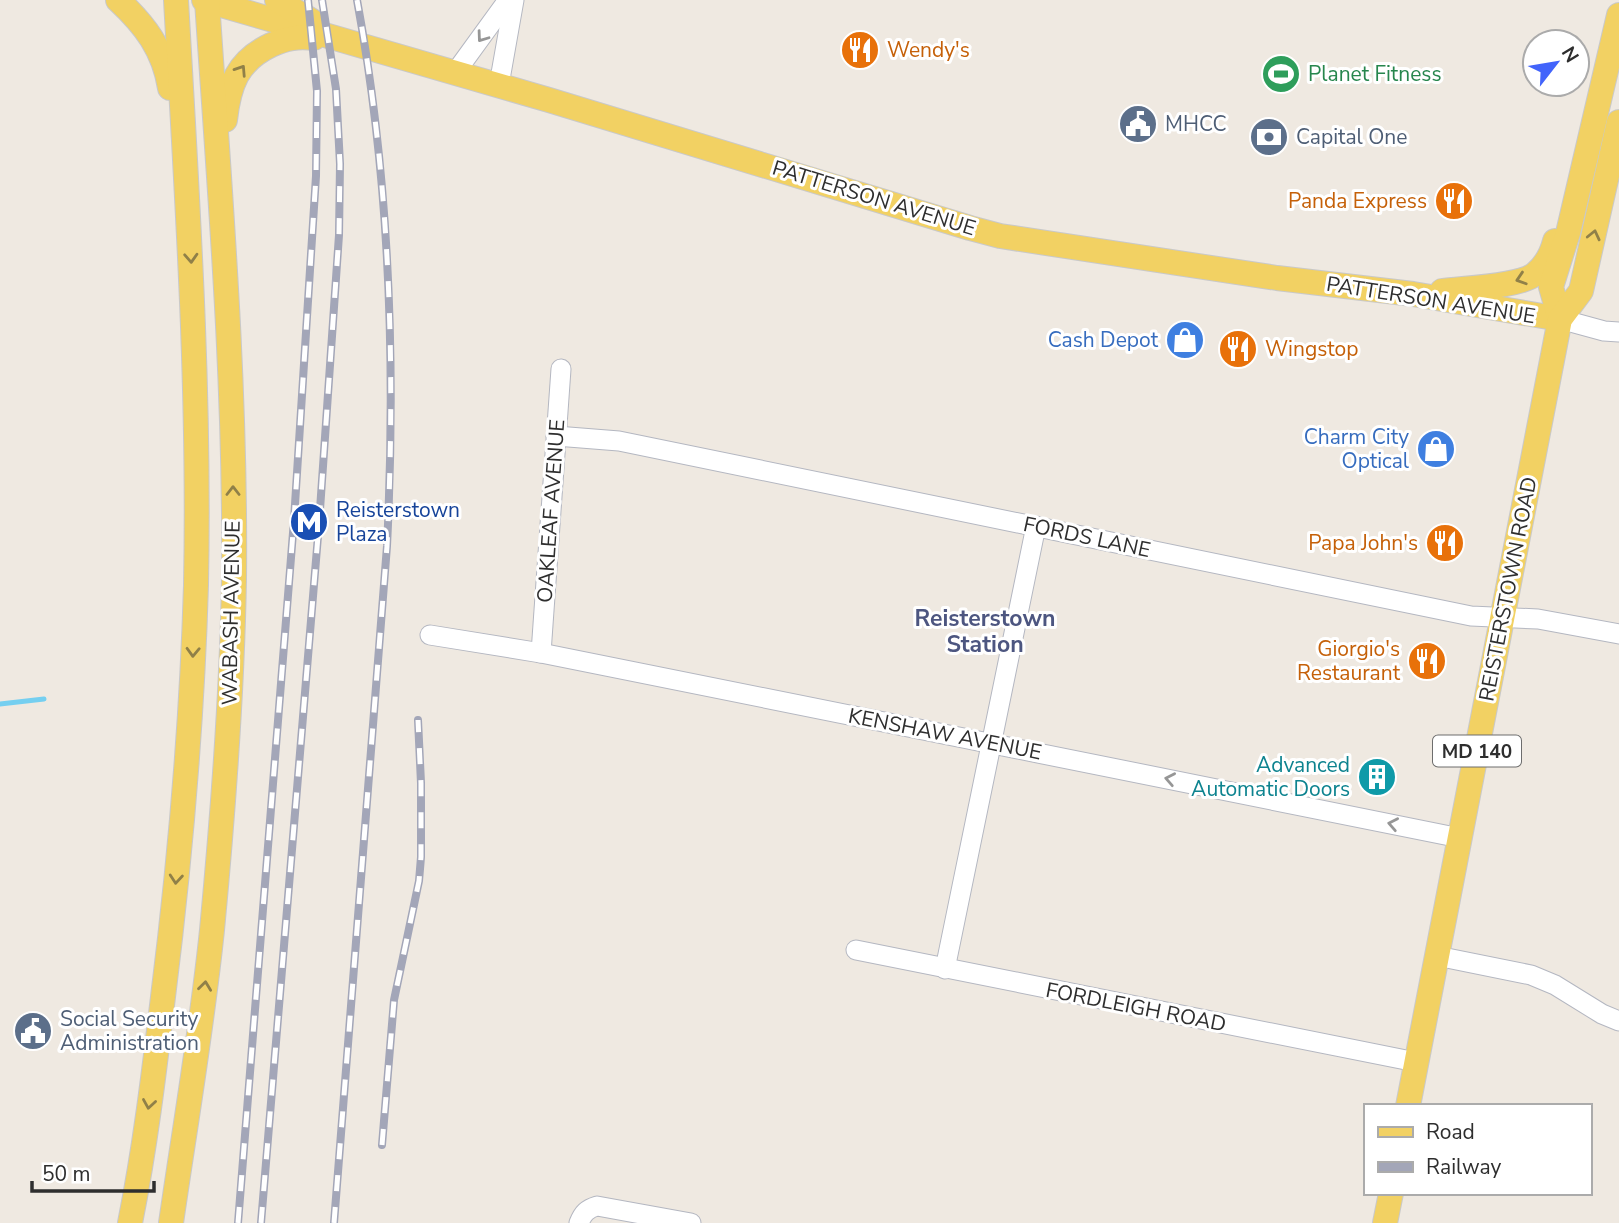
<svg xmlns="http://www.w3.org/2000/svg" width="1619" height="1223" font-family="'Nunito Sans',sans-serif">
  <rect width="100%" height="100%" fill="#efe9e1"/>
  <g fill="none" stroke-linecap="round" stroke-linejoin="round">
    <path stroke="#75cff0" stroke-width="5" d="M0 704 44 699"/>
    <defs>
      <g id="minor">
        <path d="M455 73 508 0"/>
        <path d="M499 85 514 0"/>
        <path d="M1560 319 1604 331 1619 332"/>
        <path d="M556 436 619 441 1471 616 1538 619 1619 634"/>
        <path d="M430 635 541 653 1460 838"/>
        <path d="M541 653 561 369"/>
        <path d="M856 950 1416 1062"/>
        <path d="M1437 956 1531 975 1555 985 1602 1014 1619 1021"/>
        <path d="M945 969 1036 526"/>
        <path d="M579 1223C583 1213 587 1209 597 1206L691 1223"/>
      </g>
      <g id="major">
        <path d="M118 0C145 25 164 50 170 88"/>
        <path d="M204 0 549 100 970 228 1000 236 1277 278 1413 294 1560 319"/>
        <path d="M277 0 312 21"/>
        <path d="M225 120C229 85 237 61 271 45 286 38 298 36 314 38"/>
        <path d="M1442 291C1463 288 1519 287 1535 274 1545 266 1552 253 1555 241"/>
        <path d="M1560 319 1551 287 1568 233 1619 15"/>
        <path d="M1408 1106 1560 319 1581 291 1619 122"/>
        <path d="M130 1223C145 1148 154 1073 163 997 180 861 192 723 196 585 200 390 187 195 176 0"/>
        <path d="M171 1223C185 1126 202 1028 212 930 223 814 232 696 234 579 236 386 220 194 207 1"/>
        <path d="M1385 1223 1391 1193"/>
      </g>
    </defs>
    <use href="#minor" stroke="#b4b7c1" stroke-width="21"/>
    <use href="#major" stroke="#c9c9c9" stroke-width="26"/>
    <use href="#minor" stroke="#fff" stroke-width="19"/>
    <use href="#major" stroke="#f2d163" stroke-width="24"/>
    <defs>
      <g id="rail">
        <path d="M382 1145 394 1000 419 881 421 857V783L418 720"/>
        <path d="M238 1223 294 520 316 176 317 91 308 0"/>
        <path d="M261 1223 319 524 339 235 340 164 336 89 322 0"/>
        <path d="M334 1223 387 546C396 364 390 179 357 0"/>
      </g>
    </defs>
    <use href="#rail" stroke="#a3a6b8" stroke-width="8"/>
    <use href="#rail" stroke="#fff" stroke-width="5" stroke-dasharray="16" stroke-linecap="butt"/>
  </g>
  <defs><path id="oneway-chevron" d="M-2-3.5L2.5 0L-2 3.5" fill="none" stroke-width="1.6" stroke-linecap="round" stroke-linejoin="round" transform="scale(1.75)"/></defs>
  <g stroke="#969696">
    <use href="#oneway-chevron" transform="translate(482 37) rotate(126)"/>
    <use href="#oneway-chevron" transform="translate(1170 779) rotate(-169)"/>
    <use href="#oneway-chevron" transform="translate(1393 824) rotate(-169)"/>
  </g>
  <g stroke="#908048">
    <use href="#oneway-chevron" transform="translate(241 70) rotate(-57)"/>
    <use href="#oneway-chevron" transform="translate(1594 235) rotate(-77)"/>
    <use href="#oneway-chevron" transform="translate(191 258) rotate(87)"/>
    <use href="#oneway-chevron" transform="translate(1521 279) rotate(162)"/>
    <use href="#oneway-chevron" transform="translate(233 491) rotate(-90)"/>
    <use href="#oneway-chevron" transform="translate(193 652) rotate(92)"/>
    <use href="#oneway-chevron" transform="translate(176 879) rotate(95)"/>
    <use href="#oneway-chevron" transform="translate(205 986) rotate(-83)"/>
    <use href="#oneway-chevron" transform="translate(149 1104) rotate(99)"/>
  </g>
  <defs>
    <symbol id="restaurant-disc" viewBox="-11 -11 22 22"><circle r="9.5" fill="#e8710a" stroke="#fff"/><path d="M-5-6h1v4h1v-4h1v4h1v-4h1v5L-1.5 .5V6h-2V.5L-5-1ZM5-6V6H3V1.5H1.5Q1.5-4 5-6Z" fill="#fff"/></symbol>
    <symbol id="stadium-disc" viewBox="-11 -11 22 22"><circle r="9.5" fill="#2e9e5b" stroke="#fff"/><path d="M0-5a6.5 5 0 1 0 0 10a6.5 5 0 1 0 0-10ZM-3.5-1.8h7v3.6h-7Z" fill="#fff"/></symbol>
    <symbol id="civic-disc" viewBox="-11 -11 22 22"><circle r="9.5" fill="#5c6f8a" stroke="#fff"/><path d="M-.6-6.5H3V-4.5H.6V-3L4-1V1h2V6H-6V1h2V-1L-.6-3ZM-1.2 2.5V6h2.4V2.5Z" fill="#fff"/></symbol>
    <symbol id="bank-disc" viewBox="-11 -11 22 22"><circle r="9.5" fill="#5c6f8a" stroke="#fff"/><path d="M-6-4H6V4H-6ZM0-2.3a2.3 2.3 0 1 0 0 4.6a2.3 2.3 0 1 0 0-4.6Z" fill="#fff"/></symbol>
    <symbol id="shop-disc" viewBox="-11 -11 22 22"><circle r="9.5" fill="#3f7fe0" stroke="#fff"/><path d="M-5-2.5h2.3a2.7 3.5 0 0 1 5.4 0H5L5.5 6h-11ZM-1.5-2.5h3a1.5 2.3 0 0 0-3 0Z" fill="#fff"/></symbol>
    <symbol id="metro-disc" viewBox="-11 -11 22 22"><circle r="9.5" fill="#1a4fb4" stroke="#fff"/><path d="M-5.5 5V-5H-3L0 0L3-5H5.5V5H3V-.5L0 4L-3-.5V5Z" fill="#fff"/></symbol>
    <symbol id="building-disc" viewBox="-11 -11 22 22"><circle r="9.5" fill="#0f9aa8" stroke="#fff"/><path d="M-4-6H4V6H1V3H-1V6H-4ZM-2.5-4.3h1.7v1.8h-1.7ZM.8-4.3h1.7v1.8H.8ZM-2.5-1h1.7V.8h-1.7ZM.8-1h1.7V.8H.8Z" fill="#fff"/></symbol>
  </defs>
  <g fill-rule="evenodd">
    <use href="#restaurant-disc" x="838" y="28" width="44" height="44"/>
    <use href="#stadium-disc" x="1259" y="52" width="44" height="44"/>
    <use href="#civic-disc" x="1116" y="102" width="44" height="44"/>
    <use href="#bank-disc" x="1247" y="115" width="44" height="44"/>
    <use href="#restaurant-disc" x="1432" y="179" width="44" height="44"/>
    <use href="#shop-disc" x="1163" y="318" width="44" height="44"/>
    <use href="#restaurant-disc" x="1216" y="327" width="44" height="44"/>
    <use href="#shop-disc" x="1414" y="427" width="44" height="44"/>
    <use href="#metro-disc" x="287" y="500" width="44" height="44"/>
    <use href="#restaurant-disc" x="1423" y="521" width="44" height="44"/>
    <use href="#restaurant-disc" x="1405" y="639" width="44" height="44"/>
    <use href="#building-disc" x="1355" y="755" width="44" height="44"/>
    <use href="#civic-disc" x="11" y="1009" width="44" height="44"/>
  </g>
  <g text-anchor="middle" stroke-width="6" stroke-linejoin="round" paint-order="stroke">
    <rect fill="#fff" stroke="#6d6d6d" stroke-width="2" x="1433" y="735.5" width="88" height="31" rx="5"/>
    <g font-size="19" font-weight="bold" fill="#2e2e2e">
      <text x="1477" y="758">MD 140</text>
    </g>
    <g font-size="21" fill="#c56008" stroke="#fff" text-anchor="end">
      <text x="887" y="57" text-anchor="start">Wendy's</text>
      <text x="1427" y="208">Panda Express</text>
      <text x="1265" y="356" text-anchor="start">Wingstop</text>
      <text x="1418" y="550">Papa John's</text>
      <text x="1400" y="656">Giorgio's<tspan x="1400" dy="24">Restaurant</tspan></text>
    </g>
    <g font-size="21" fill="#27864d" stroke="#fff" text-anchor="start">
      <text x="1308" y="81">Planet Fitness</text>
    </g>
    <g font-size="21" fill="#4e5e75" stroke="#fff" text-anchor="start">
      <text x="1165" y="131">MHCC</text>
      <text x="1296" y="144">Capital One</text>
      <text x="60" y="1026">Social Security<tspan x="60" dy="24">Administration</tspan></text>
    </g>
    <g font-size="21" fill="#2e2e2e" stroke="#fff">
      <text transform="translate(874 198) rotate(17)" y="7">PATTERSON AVENUE</text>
      <text transform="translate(1431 300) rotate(9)" y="7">PATTERSON AVENUE</text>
      <text transform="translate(551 511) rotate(-86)" y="7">OAKLEAF AVENUE</text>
      <text transform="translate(1087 537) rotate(12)" y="7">FORDS LANE</text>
      <text transform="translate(1508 589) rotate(-79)" y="7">REISTERSTOWN ROAD</text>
      <text transform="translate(231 613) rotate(-89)" y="7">WABASH AVENUE</text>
      <text transform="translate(945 734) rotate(11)" y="7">KENSHAW AVENUE</text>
      <text transform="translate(1136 1007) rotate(11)" y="7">FORDLEIGH ROAD</text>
    </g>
    <g font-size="21" fill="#366cbe" stroke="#fff" text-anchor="end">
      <text x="1158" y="347">Cash Depot</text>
      <text x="1409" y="444">Charm City<tspan x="1409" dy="24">Optical</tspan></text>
    </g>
    <g font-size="21" fill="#164399" stroke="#fff" text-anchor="start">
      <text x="336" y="517">Reisterstown<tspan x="336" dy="24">Plaza</tspan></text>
    </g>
    <g font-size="21" fill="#0d838f" stroke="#fff" text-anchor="end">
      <text x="1350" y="772">Advanced<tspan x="1350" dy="24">Automatic Doors</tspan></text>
    </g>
    <g font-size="23" font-weight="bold" fill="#4d5680" stroke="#fff">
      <text x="985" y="626">Reisterstown<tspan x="985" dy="26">Station</tspan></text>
    </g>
  </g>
  <rect x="1364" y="1104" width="228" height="91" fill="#ffffff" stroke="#ababab" stroke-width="2"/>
  <rect x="1378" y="1127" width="35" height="10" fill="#f2d163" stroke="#ababab" stroke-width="2"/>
  <text x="1426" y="1139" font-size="21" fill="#2e2e2e">Road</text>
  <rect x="1378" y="1162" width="35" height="10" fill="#a3a6b8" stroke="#ababab" stroke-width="2"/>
  <text x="1426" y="1174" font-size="21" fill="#2e2e2e">Railway</text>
  <g transform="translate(1556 63) rotate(59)"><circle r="33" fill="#ffffff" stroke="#ababab" stroke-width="2"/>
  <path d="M0-5L12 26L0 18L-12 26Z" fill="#4264fb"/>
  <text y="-10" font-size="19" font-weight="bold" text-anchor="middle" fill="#2e2e2e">N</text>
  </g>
  <path d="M32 1181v10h122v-10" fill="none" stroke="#2e2e2e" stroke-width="3.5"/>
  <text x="42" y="1181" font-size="21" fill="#2e2e2e" stroke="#ffffff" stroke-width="5" paint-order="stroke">50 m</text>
</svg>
